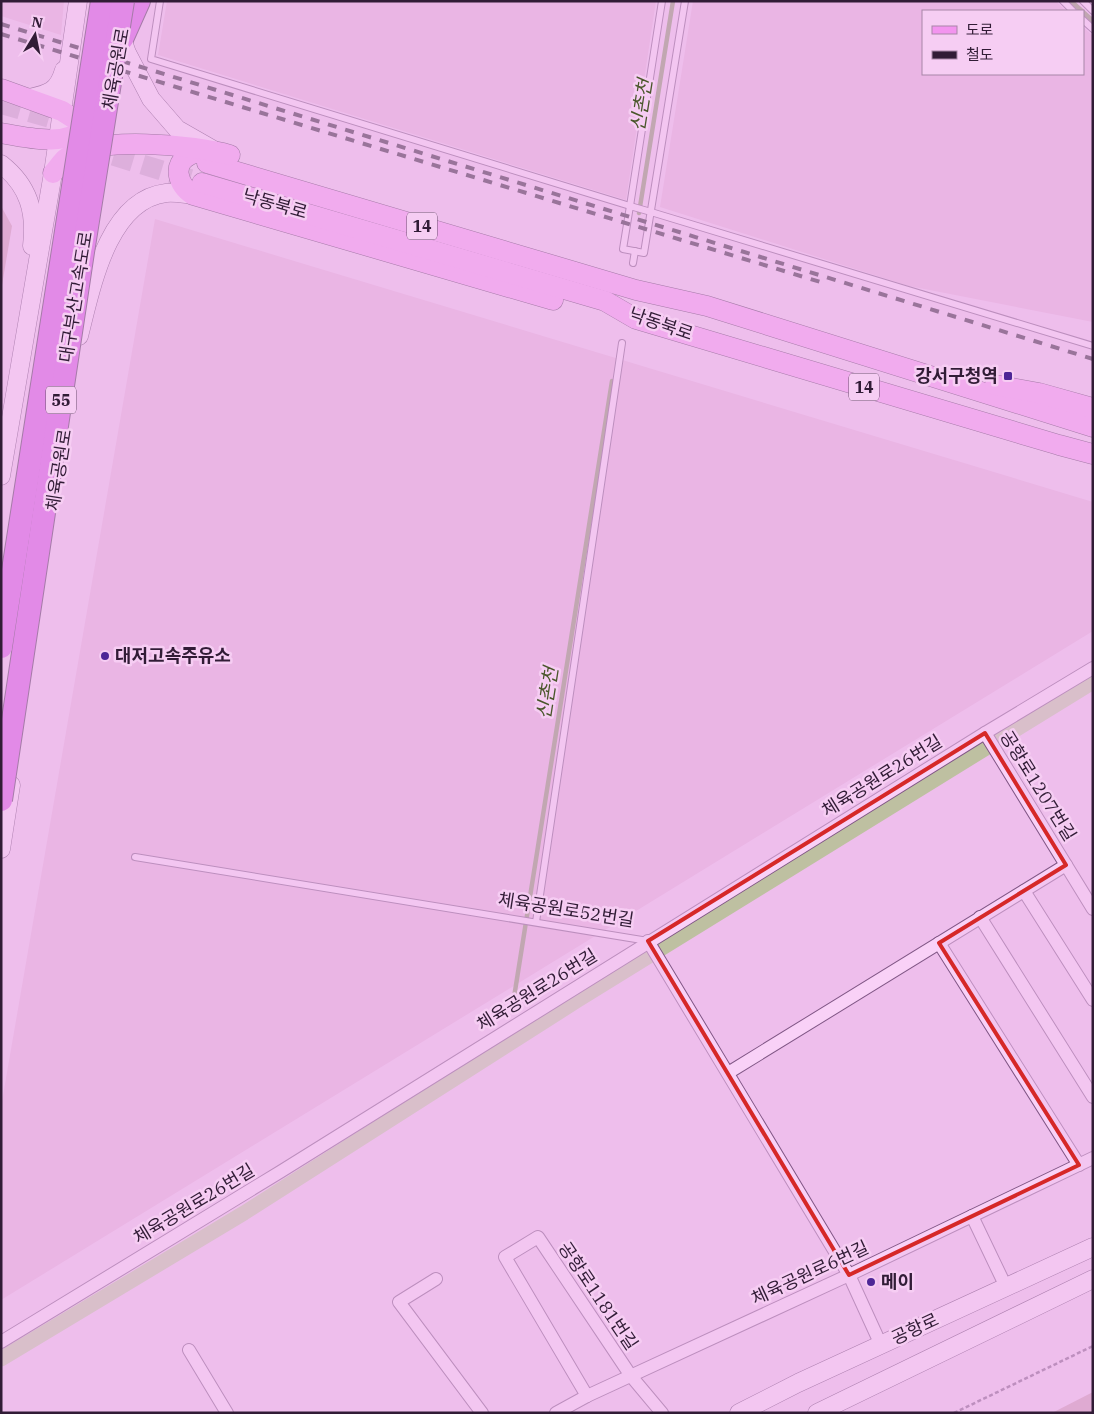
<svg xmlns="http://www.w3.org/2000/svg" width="1094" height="1414" font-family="'IBM Plex Serif','Noto Sans KR',serif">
  <rect width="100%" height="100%" fill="#eebeec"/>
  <g fill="#e4abd9">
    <path d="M1 1H64L61 35 1 16Z"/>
    <path d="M167 1H656L626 200 158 55Z"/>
    <path d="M693 1H1056L1066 11H923V74H1083V27L1093 36V322L909 286 660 207Z"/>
    <path d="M155 219 1093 502V631L1 1300V1107Z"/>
  </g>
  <g fill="#cc92b1">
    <path d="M1 206 12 226 1 291Z"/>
    <path d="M1093 1392V1413H1052Z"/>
  </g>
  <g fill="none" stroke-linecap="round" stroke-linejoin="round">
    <g stroke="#898d69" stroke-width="4.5">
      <path d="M1071 1 1082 11"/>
      <path d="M1083 12 1093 21"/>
      <path d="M639 213 673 1"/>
      <path d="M512 1010 612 381"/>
      <path d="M507 1046 508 1036"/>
    </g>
    <path stroke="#bec0a1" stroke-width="15" d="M1 1359 244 1213 578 1000 1093 682"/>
    <g stroke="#c89ec8" stroke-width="20" stroke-dasharray="20 10" stroke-linecap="butt">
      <path d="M1 104 78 126"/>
      <path d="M85 147 193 180"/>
    </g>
    <defs>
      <g id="service">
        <path d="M160 1 151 59 630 206 662 1"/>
        <path d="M685 1 644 253 623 249 630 206 651 212 1093 346"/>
        <path d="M1063 1 1073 11"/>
        <path d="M1083 1 1093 11"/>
        <path d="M1083 20 1093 29"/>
        <path d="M633 263 635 251"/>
        <path d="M135 857 648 941"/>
        <path d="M536 922 622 343"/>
      </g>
      <g id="minor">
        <path d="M985 733 1093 909"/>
        <path d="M1024 891 1093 1000"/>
        <path d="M980 917 1093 1097"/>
        <path d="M648 941 849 1275 881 1345"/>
        <path d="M939 943 1079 1165"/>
        <path d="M728 1073 1066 865"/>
        <path d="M972 1216 1006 1287"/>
        <path d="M436 1279 399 1302 482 1413"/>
        <path d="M1 1342 280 1172 985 733 1093 668"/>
        <path d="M189 1350 227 1413"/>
        <path d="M587 1396 505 1257 538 1237 631 1376 662 1413"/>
        <path d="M556 1413 587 1396 849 1275 1093 1158"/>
      </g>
      <g id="secondary">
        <path d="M122 39 127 53 151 99 177 129 212 149"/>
        <path d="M29 98C49 94 58 91 64 70"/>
        <path d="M1 164C29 186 36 212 32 246"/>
        <path d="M79 336C91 290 107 200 166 193 175 192 184 194 193 195"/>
        <path d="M1 476 53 173 78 1"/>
        <path d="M1 849 11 785"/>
        <path d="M739 1413 798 1383 1093 1247"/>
        <path d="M817 1413 1093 1279"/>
      </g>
      <g id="primary">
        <path d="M1 89 62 111 76 120 90 137"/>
        <path d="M1 133C33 139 65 147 93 125"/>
        <path d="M206 152C201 152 195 152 190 155 171 164 178 185 193 195L553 300"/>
        <path d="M207 163 636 290 707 306 1093 427"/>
        <path d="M53 173C57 169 61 162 66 158 95 135 196 145 230 155"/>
        <path d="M202 183 605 301 636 319 1059 445 1093 454"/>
        <path d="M995 385 1039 393 1093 408"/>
      </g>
      <path id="motorway" d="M122 39 139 1"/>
    </defs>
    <use href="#service" stroke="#815786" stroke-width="8"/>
    <use href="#minor" stroke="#815786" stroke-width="14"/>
    <use href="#secondary" stroke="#613a68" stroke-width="19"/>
    <use href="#primary" stroke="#4c2b54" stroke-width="21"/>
    <use href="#motorway" stroke="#4c2b54" stroke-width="24"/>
    <path stroke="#815786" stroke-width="2.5" stroke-dasharray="4 2.5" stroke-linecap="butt" d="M954 1413 1093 1346"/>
    <use href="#service" stroke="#f9d1f7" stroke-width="6"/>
    <use href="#minor" stroke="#f9d1f7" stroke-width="12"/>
    <use href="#secondary" stroke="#f9d1f7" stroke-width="18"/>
    <use href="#primary" stroke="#f394ef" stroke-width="20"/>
    <use href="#motorway" stroke="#d34ce0" stroke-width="22"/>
    <g stroke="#311c36" stroke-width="4" stroke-dasharray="9 9" stroke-linecap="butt">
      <path d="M1 24 1093 359"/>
      <path d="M1 34 827 284"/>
    </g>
    <defs>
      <g id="motorway-bridge">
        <path d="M1 647 102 1"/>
        <path d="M1 800 83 252 123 1"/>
      </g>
    </defs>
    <use href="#motorway-bridge" stroke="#4c2b54" stroke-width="24" stroke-linecap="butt"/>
    <use href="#motorway-bridge" stroke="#d34ce0" stroke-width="22"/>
  </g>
  <path d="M0 0H1094V1414H0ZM985 733 1066 865 939 943 1079 1165 849 1275 648 941Z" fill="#eebeec" fill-opacity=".55" fill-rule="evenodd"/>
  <path fill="none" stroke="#d62828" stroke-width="4" stroke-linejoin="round" d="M985 733 1066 865 939 943 1079 1165 849 1275 648 941Z"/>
  <g fill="#4d2696" stroke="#f6cdf3" stroke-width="2">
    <rect x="1003" y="371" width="10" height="10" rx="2.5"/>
    <circle cx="105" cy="656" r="5"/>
    <circle cx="871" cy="1282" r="5"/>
  </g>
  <g text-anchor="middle" stroke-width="5" stroke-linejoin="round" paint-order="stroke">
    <g fill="#f6cdf3" stroke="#6c516f" stroke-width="1">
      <rect x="407" y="212.5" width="30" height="27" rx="4"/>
      <rect x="849" y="373.5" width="30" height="27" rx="4"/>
      <rect x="46" y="386.5" width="30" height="27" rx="4"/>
    </g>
    <g font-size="16" font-weight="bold" fill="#311c36">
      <text x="422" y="232">14</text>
      <text x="864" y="393">14</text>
      <text x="61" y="406">55</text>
    </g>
    <g font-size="18" fill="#311c36" stroke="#f6cdf3">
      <text transform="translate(116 69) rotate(-80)" y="6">체육공원로</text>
      <text transform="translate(275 204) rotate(16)" y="6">낙동북로</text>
      <text transform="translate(76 297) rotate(-81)" y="6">대구부산고속도로</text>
      <text transform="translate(661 324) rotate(19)" y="6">낙동북로</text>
      <text transform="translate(59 470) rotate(-81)" y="6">체육공원로</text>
      <text transform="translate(882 776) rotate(-32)" y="6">체육공원로26번길</text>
      <text transform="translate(1038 786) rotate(58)" y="6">공항로1207번길</text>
      <text transform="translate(566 910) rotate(9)" y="6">체육공원로52번길</text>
      <text transform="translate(537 990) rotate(-32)" y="6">체육공원로26번길</text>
      <text transform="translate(194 1204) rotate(-31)" y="6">체육공원로26번길</text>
      <text transform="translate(810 1273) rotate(-25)" y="6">체육공원로6번길</text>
      <text transform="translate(598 1296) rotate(56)" y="6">공항로1181번길</text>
      <text transform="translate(915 1329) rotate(-25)" y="6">공항로</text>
    </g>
    <g font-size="18" font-weight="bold" fill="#311c36" stroke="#f6cdf3" text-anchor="start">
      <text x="998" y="382" text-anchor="end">강서구청역</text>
      <text x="115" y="662">대저고속주유소</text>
      <text x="881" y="1288">메이</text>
    </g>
    <g font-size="19" font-style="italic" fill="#49562a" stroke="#f6cdf3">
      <text transform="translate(641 105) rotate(-81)" y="7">신촌천</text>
      <text transform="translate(547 693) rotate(-81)" y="7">신촌천</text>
    </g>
  </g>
  <rect width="1094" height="1414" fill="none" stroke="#311c36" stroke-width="5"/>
  <rect x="922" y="10" width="162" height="65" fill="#f6cdf3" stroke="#a786a7"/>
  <rect x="932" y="26" width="25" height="8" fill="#f394ef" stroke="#a786a7"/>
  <text x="966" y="35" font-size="15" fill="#311c36">도로</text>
  <rect x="932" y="51" width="25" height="8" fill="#311c36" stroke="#a786a7"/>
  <text x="966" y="60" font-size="15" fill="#311c36">철도</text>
  <g transform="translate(35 35) rotate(10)" stroke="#f6cdf3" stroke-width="4" paint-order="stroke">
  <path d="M0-4L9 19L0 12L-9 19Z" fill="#311c36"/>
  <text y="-8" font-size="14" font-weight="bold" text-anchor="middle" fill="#311c36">N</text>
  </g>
</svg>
